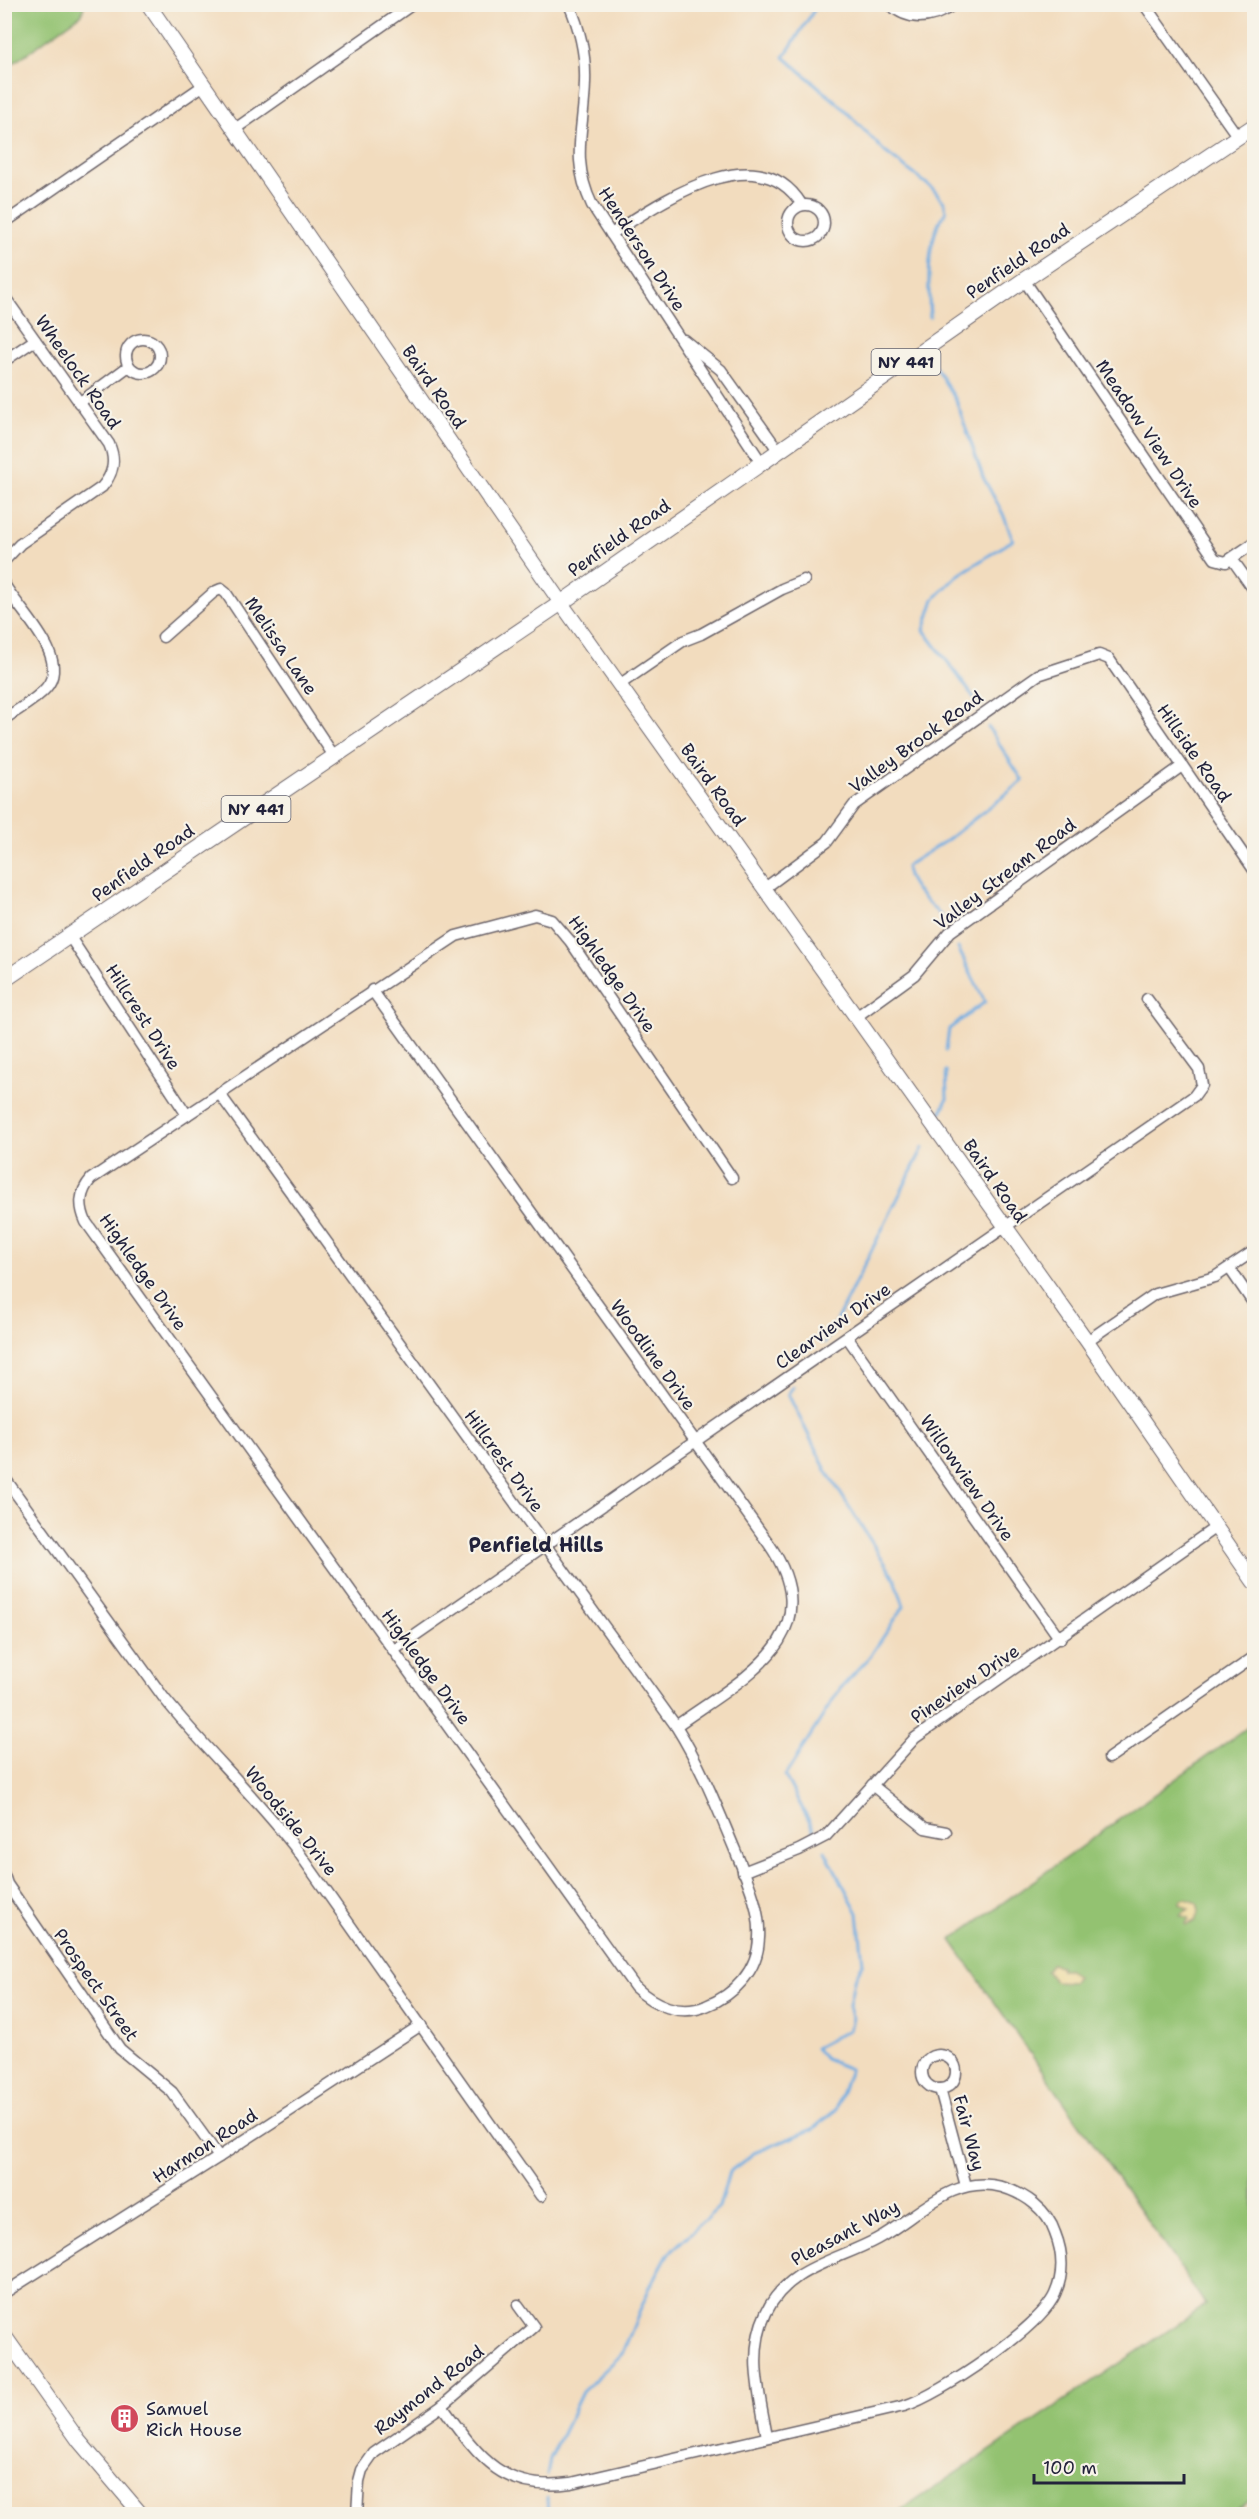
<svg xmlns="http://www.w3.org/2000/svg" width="1259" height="2519" font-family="'Shantell Sans',sans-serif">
  <rect width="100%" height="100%" fill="#f7f3e8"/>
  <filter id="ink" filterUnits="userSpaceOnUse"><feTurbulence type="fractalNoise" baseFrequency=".0167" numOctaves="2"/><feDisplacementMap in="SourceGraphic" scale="12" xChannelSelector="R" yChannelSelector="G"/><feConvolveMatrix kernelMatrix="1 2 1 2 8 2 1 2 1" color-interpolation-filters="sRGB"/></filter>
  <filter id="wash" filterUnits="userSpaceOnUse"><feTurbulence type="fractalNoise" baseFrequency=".008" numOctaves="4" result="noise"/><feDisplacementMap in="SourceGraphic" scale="24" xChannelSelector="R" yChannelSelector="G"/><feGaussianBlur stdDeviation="1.35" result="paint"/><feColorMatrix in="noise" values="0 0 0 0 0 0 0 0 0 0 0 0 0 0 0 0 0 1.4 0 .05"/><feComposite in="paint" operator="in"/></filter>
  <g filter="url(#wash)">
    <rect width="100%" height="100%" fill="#f2dcbe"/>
    <g fill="#93c271" stroke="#5a7256" stroke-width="1.5">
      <path d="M5 4H84V5L82 14 5 69Z"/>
      <path d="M1248 1727 1254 1734V2498L1230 2514H896L1206 2305 951 1940Z"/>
    </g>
    <g fill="#eeda9e" stroke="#887e6c" stroke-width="1.5">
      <path d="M1185 1899 1197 1903 1199 1911 1195 1921 1187 1925 1186 1924 1189 1918 1180 1915 1189 1909 1180 1904 1181 1900Z"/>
      <path d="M1051 1964 1060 1966 1061 1970H1069L1077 1977 1073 1982 1055 1981 1046 1971Z"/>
    </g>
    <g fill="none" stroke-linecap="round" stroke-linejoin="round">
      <g stroke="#6face1" stroke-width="3">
        <path d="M818 4 784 57 842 107 885 152 932 188 944 202 946 212C926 234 928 288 930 317"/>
        <path d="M936 368 956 400 983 477 1003 514 1013 540 957 576 934 599 924 630 978 703"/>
        <path d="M942 917C928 902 907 887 906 866L947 840 1023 781 988 727"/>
        <path d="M946 1050 949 1029 985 1002 958 948"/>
        <path d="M939 1116 947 1099 946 1071"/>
        <path d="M825 1343 923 1148"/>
        <path d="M793 1387 788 1394 827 1472 895 1579 904 1606 869 1658 840 1689 785 1776 815 1832"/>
        <path d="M547 2475 550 2459 582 2392 622 2354 649 2289 668 2254 719 2207 729 2172 754 2153 813 2129 836 2110 850 2069 825 2059 815 2048 849 2030 852 2018 849 2005 854 1980 863 1963 858 1913 825 1851"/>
        <path d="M547 2498 548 2514"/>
      </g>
    </g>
  </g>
  <g filter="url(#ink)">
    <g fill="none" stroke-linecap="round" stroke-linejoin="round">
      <defs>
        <g id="street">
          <path d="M569 4C580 29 586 54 585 82 584 129 570 159 592 205L761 462"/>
          <path d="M889 4C910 23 933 19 955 4"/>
          <path d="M1144 4 1238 137"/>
          <path d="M235 129 413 4"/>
          <circle cx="806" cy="223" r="18"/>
          <path d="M4 223 204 85"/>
          <path d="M611 234C660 203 758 133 802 205"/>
          <path d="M1024 280 1215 559 1226 562 1254 543"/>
          <path d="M4 296 109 444C116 460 114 473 102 487L20 544 4 561"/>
          <circle cx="143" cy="356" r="17"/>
          <path d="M684 340 721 370 778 450"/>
          <path d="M4 361 35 340"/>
          <path d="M79 403 129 366"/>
          <path d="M1232 559 1254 590"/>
          <path d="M4 584C19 611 72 658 46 688 35 701 18 709 4 719"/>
          <path d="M163 637 214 592 221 589 226 593 334 756"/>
          <path d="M619 685 683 641 701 634 782 589 804 580"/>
          <path d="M765 888 827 842 854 805 1038 675 1099 655 1109 659 1254 870"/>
          <path d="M70 937 187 1115"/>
          <path d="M372 990 769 1544C833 1637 741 1679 676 1726"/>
          <path d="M856 1017 914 975 950 932 1182 766"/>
          <path d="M219 1093 676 1726C701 1766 717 1807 735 1850 746 1877 761 1908 759 1938 758 1971 734 1995 706 2006 680 2017 654 2005 635 1987L86 1222C79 1206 79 1193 91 1179L456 936 535 915 552 920 570 941 732 1178"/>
          <path d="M1230 1269 1254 1304"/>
          <path d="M847 1337 1060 1639"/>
          <path d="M1087 1341 1155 1294 1215 1277 1254 1251"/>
          <path d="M4 1477 164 1698C207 1751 256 1797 297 1850L541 2196"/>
          <path d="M394 1650 1194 1096 1202 1085 1199 1069 1147 999"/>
          <path d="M1109 1758 1254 1657"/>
          <path d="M872 1785 925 1828 946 1832"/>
          <path d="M743 1872 799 1850 826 1836 915 1738 1216 1527"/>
          <path d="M4 1875 7 1884 120 2049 172 2092 219 2157"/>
          <circle cx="939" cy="2072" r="17"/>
          <path d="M940 2089 966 2186"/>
          <path d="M4 2293 219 2157 421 2025"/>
          <path d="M4 2361 16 2353"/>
          <path d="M442 2406C478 2456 502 2493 571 2483L904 2406C940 2395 1040 2328 1055 2294 1064 2274 1063 2253 1055 2233 1047 2209 1025 2194 1002 2187 953 2173 916 2218 877 2239 837 2261 787 2267 766 2313 747 2353 760 2396 767 2437"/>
          <path d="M357 2514 359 2481 362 2470 374 2453 442 2406 534 2327 518 2305"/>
        </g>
        <g id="secondary">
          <path d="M148 4 561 603 1087 1341 1254 1582"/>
          <path d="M4 2335 79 2441 141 2514"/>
        </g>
        <path id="primary" d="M4 980 561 603 1024 280 1254 126"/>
      </defs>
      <use href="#street" stroke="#6b6369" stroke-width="13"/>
      <use href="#secondary" stroke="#6b6369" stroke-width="16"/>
      <use href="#primary" stroke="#6b6369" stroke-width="17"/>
      <use href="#street" stroke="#fff" stroke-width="10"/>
      <use href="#secondary" stroke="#fff" stroke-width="14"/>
      <use href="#primary" stroke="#fff" stroke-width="15"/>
    </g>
  </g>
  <defs>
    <symbol id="building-disc" viewBox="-11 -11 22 22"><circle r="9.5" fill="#d1495b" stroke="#f7f3e8"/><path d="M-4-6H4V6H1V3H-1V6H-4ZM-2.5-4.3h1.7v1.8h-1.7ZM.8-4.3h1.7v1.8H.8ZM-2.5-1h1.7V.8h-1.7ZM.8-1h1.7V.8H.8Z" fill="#fff"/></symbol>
  </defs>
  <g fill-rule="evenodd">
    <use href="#building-disc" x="108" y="2402" width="33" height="33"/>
  </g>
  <g text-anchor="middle" stroke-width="4.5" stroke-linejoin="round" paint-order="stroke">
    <g fill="#f7f3e8" stroke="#62616f" stroke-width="1.5">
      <rect x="871.5" y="349" width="69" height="26" rx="4.5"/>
      <rect x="221.5" y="796" width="69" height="26" rx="4.5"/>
    </g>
    <g font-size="16" font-weight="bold" fill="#22223b">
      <text x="906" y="368">NY 441</text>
      <text x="256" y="815">NY 441</text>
    </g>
    <g font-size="18" fill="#22223b" stroke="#f7f3e8">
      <text transform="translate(642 249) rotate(57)" y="6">Henderson Drive</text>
      <text transform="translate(1018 261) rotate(-34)" y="6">Penfield Road</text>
      <text transform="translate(78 372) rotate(55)" y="6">Wheelock Road</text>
      <text transform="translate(434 387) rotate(55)" y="6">Baird Road</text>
      <text transform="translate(1149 434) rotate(56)" y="6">Meadow View Drive</text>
      <text transform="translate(619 538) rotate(-35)" y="6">Penfield Road</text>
      <text transform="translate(281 646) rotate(56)" y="6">Melissa Lane</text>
      <text transform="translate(916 742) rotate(-36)" y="6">Valley Brook Road</text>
      <text transform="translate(1194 753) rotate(55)" y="6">Hillside Road</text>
      <text transform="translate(713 785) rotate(54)" y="6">Baird Road</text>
      <text transform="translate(143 863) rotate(-35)" y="6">Penfield Road</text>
      <text transform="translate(1005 874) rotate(-37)" y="6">Valley Stream Road</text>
      <text transform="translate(612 974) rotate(55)" y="6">Highledge Drive</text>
      <text transform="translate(143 1017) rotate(57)" y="6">Hillcrest Drive</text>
      <text transform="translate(995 1181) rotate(55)" y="6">Baird Road</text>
      <text transform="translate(143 1272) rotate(55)" y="6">Highledge Drive</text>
      <text transform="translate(833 1326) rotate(-35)" y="6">Clearview Drive</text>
      <text transform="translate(653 1355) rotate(54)" y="6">Woodline Drive</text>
      <text transform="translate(504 1461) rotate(54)" y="6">Hillcrest Drive</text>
      <text transform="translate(967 1478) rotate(55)" y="6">Willowview Drive</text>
      <text transform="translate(426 1667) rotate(54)" y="6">Highledge Drive</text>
      <text transform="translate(965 1684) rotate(-34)" y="6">Pineview Drive</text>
      <text transform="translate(291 1821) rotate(51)" y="6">Woodside Drive</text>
      <text transform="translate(96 1985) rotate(55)" y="6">Prospect Street</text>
      <text transform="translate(969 2133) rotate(75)" y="6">Fair Way</text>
      <text transform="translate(205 2146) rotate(-33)" y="6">Harmon Road</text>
      <text transform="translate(845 2233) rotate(-28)" y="6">Pleasant Way</text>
      <text transform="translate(429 2390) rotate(-38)" y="6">Raymond Road</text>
    </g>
    <g font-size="18" fill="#22223b" stroke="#f7f3e8" text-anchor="start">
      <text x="146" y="2415">Samuel<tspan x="146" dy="21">Rich House</tspan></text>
    </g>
    <g font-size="20" font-weight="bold" fill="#22223b" stroke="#f7f3e8">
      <text x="536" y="1552">Penfield Hills</text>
    </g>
  </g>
  <rect width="1259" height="2519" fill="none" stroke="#f7f3e8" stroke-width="24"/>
  <path d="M1034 2474v9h150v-9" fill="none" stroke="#22223b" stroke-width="3"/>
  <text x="1043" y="2474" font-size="18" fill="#22223b" stroke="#f7f3e8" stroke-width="4.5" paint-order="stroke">100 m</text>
</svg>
